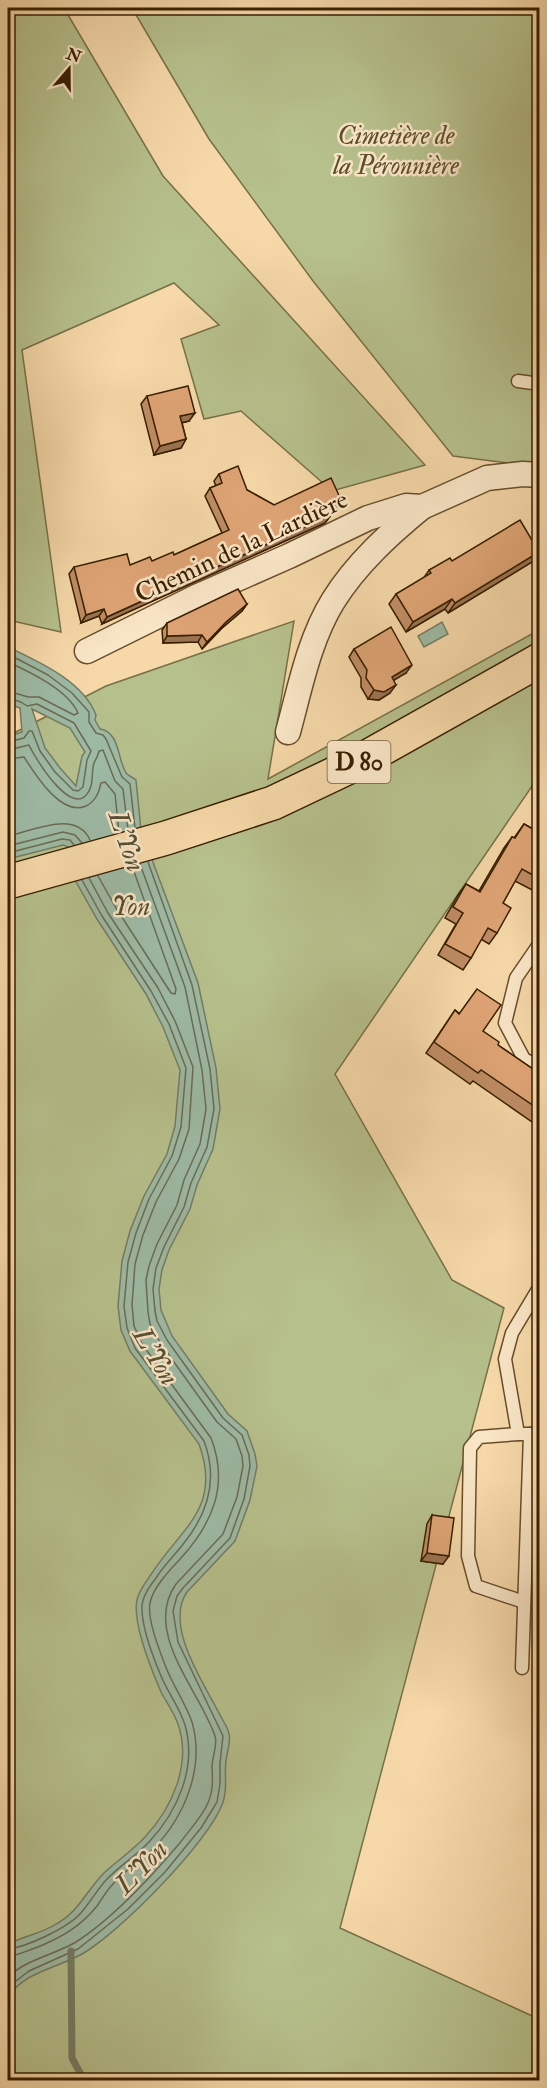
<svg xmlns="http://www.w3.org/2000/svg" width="547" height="2088" font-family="'IM FELL Double Pica',serif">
  <rect width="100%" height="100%" fill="#f6d8a9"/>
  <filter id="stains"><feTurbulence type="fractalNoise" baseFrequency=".00333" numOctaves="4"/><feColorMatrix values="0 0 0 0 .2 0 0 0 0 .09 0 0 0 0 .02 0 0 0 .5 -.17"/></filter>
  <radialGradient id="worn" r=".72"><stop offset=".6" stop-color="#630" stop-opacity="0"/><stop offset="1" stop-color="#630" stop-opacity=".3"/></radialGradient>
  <g fill="#b6c08c" stroke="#777046" stroke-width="1.5">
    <path d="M8 8H64L163 176 425 465 332 491 241 411 204 419 181 339 219 325 174 283 22 350 61 632 8 620Z"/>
    <path d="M132 8H539V467L453 456 313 281 209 139Z"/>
    <path d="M294 621 268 779 539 630V776L335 1074 452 1280 504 1308 340 1928 539 2019V2080H8V736L106 686Z"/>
  </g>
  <g fill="#9dbaa5" stroke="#757c63" stroke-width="1.5" fill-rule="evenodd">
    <path d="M442 622 448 634 424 647 418 636Z"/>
    <path d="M8 647C39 662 83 681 96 715L95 720 100 729C121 732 117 762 127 774 128 775 135 779 136 780L141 830 198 983 216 1068 220 1109 213 1149 197 1185 190 1209 169 1250 162 1270 159 1289 161 1310 172 1336 228 1414 247 1431 255 1454 257 1466 250 1500 235 1541 187 1592C164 1625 203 1682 219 1713 222 1720 228 1727 229 1734 231 1742 227 1752 226 1761 224 1775 228 1788 223 1802 210 1841 119 1933 82 1954 57 1968 24 1972 8 1997V1944C24 1936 43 1933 58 1923 79 1911 87 1890 104 1873 117 1861 133 1850 145 1837 172 1808 192 1764 178 1724 174 1713 167 1703 161 1692 152 1671 132 1623 137 1600 139 1590 146 1582 152 1573 182 1527 222 1508 199 1444L130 1351 121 1330 118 1306 122 1261 130 1231 144 1196 167 1154 175 1126 180 1070 163 1027 146 994 97 919 75 880 69 847 63 845 8 859V773L10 736 22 732 20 708 8 704ZM32 709 70 728 85 752 82 756 76 786 60 768 45 748Z"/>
  </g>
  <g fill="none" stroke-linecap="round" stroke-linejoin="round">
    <g stroke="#6a6c53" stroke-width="1.5">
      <path d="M8 654 48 675 72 693 89 712V722L96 733 103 735 106 739 122 777 130 784 135 828"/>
      <path d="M8 662C30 672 68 690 78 713L74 715 39 697H28L8 691"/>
      <path d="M8 698 21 702 27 706 37 704 74 723 91 751 87 760 83 787 78 791 73 790 55 772 40 751 32 731H29L24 738 8 742"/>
      <path d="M8 750 29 745C35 758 73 821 89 791 94 783 91 772 94 763 96 759 98 756 99 751L103 750 115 781 123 789 128 830"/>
      <path d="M8 759 24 757C35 774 61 817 86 806 96 801 99 792 101 783L105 782 115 794 119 832"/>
      <path d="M8 836C33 831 76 809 90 840"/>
      <path d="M8 846 63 832 75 835 82 843"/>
      <path d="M8 853 62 839 70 840 74 845"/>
      <path d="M98 876 116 908 171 993 175 994 176 989 132 866"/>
      <path d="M8 1949C27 1947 67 1928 80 1914 90 1903 98 1888 108 1878 121 1865 137 1855 149 1842 178 1811 197 1767 185 1725 180 1708 168 1693 161 1676 153 1657 141 1627 142 1606 143 1595 150 1586 156 1578 164 1565 175 1555 184 1543 208 1513 218 1478 204 1441L135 1348 127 1328 124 1306 128 1262 136 1233 149 1199 172 1156 181 1127 186 1068 169 1024 151 991 102 916 82 880"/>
      <path d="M8 1956C18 1956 28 1950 38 1947 62 1937 80 1927 97 1906 102 1899 107 1890 113 1884 125 1870 141 1860 154 1848 185 1816 205 1767 192 1722 186 1704 172 1684 165 1665 159 1649 147 1619 150 1603 153 1587 170 1570 181 1558 213 1523 229 1484 211 1438L142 1344 134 1326 132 1305 135 1264 143 1235 156 1202 179 1159 189 1129 193 1067 175 1021 158 988 108 913 89 878"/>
      <path d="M8 1977C27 1959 54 1955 76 1942 112 1919 151 1877 179 1844 188 1832 199 1820 206 1807 213 1794 213 1782 212 1767 212 1757 218 1745 215 1736 200 1691 142 1632 176 1584L223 1534 237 1497 243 1466 242 1456 236 1439 217 1422 161 1344 150 1324 148 1312 146 1280 149 1266 157 1244 177 1205 184 1180 200 1144 206 1109 202 1070 185 987 140 864"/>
      <path d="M8 1987 29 1971 78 1949 128 1909 165 1872 201 1828 217 1802 220 1784V1763L223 1736 178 1642 173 1611 177 1596 183 1588 230 1538 244 1499 250 1466 249 1455 242 1435 223 1418 167 1340 157 1321 155 1311 153 1289 156 1268 164 1247 184 1207 191 1183 207 1147 214 1109 210 1069 192 985 148 862"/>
    </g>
    <g stroke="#757c63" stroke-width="7">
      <path d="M71 1951 72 2058 84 2080"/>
      <path d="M151 2080H163"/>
    </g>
    <defs>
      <g id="lane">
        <path d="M518 381 540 384"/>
        <path d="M540 943 516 978 505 1023 524 1059 540 1067"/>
        <path d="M540 1286 512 1333 505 1359 518 1434H540"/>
        <path d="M518 1434 479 1437 470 1448 468 1556 476 1586 524 1602"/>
        <path d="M522 1668 530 1434"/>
      </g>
      <g id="street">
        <path d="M87 651 196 597 289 556 368 518 406 506 422 507 487 478 523 474 540 475"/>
        <path d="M288 732C300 688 309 640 333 601 356 564 389 534 422 507"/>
      </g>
      <path id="primary" d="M8 882 166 838 273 803 353 765 540 660"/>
    </defs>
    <use href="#lane" stroke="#684d2b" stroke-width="15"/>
    <use href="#street" stroke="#684d2b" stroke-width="27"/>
    <use href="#primary" stroke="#381f01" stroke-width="36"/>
    <use href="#lane" stroke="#f9e6c7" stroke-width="12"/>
    <use href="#street" stroke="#f9e6c7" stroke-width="24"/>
    <use href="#primary" stroke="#f6d8a9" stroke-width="33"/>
  </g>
  <g fill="#c08d65" stroke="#381f01" stroke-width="1.5">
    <path d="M147 396 189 421 182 423 186 439 181 448 154 455 141 404Z"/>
    <path d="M219 474 274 505 337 510 330 513 331 515 325 523 102 624 99 616 81 623 69 574 74 567 130 565 152 561 174 555 222 533 205 496 210 488 216 486 214 481Z"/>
    <path d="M540 550V554L539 552 532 562 448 613 445 609 406 632 389 604 396 594 423 579 429 570 452 561 539 551Z"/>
    <path d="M247 604 242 611 221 629 202 649 198 642 163 643 162 630 167 623Z"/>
    <path d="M354 649 406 673 393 680 390 693 379 700 368 699 361 687V678L349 657Z"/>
    <path d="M524 824 540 833V894L515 881 503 903 497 933 489 944 481 939 471 958 463 970 438 955 456 924 445 918 458 895 466 884 479 891 504 848 512 837 514 838Z"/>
    <path d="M455 1010 483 1031 498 1045 540 1074V1118L535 1124 473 1081 470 1084 426 1053Z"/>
    <path d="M432 1515 443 1564 421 1561 427 1524Z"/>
  </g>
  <g fill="#9c7352" stroke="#381f01" stroke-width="1.5">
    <path d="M195 413 189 421 175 424 180 416Z"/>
    <path d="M186 439 181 448 154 455 160 446Z"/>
    <path d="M342 502 337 510 323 516 328 509Z"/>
    <path d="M331 515 325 523 102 624 107 617Z"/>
    <path d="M539 552 532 562 448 613 455 603Z"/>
    <path d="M452 599 445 609 406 632 413 622Z"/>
    <path d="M247 604 242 611 221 629 202 649 207 642 226 622Z"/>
    <path d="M104 609 99 616 81 623 86 615Z"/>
    <path d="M202 635 198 642 163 643 167 636Z"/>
    <path d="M412 665 406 673 386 685 392 677Z"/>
    <path d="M396 685 390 693 379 700 368 699 374 690Z"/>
    <path d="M427 1553 449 1556 443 1564 421 1561Z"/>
  </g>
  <g fill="#dfa475" stroke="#381f01" stroke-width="1.5">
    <path d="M188 386 195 413 180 416 186 439 160 446 147 396Z"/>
    <path d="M238 466 247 490 274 505 331 478 342 502 328 509 331 515 107 617 104 609 86 615 74 567 127 554 130 565 150 557 152 561 173 552 174 555 229 530 210 488 222 483 219 474Z"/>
    <path d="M520 520 539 552 455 603 452 599 413 622 396 594 431 573 429 570 450 558 452 561Z"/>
    <path d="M238 589 247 604 226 622 207 642 202 635 167 636V623Z"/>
    <path d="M391 627 412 665 392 677 396 685 384 692 374 690 366 678 367 670 354 649Z"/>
    <path d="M524 824 540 833V879L522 869 503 903 511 908 497 933 488 928 471 958 445 944 463 913 453 907 466 884 480 892 512 837 515 838Z"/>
    <path d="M477 989 501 1005 483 1031 499 1042 498 1045 540 1074V1110L481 1070 478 1073 434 1042 455 1010 459 1014Z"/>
    <path d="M432 1515 454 1518 449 1556 427 1553Z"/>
  </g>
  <g text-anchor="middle" stroke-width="5" stroke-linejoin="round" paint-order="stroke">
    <rect fill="#f9e6c7" stroke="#725b3c" stroke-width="1.5" x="327.5" y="741" width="63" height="42" rx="4.5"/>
    <g font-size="24" font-weight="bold" fill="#381f01">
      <text x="359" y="770">D 80</text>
    </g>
    <g font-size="26" font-style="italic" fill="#5e4f2b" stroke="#f9e6c7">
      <text x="396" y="144">Cimetière de<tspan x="396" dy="30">la Péronnière</tspan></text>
    </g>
    <g font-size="26" fill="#381f01" stroke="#f9e6c7">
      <text transform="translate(241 546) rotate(-25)" y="9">Chemin de la Lardière</text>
    </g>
    <g font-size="27" font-style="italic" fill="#564e32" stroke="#f9e6c7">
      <text transform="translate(127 841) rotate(71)" y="9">L'Yon</text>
      <text x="131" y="915">Yon</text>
      <text transform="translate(156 1356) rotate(59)" y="9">L'Yon</text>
      <text transform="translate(141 1867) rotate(-46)" y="9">L'Yon</text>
    </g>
  </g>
  <rect width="547" height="2088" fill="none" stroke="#f6d8a9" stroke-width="30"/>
  <rect x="9" y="9" width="529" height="2070" fill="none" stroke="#381f01" stroke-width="3"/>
  <rect x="15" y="15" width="517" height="2058" fill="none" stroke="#381f01" stroke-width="1.5"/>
  <g transform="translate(69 69) rotate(20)" stroke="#f9e6c7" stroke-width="4.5" paint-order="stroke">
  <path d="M0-4.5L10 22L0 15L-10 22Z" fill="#381f01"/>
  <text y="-9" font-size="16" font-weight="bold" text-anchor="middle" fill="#381f01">N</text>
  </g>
  <rect width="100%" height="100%" filter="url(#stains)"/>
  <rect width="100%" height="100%" fill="url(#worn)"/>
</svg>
